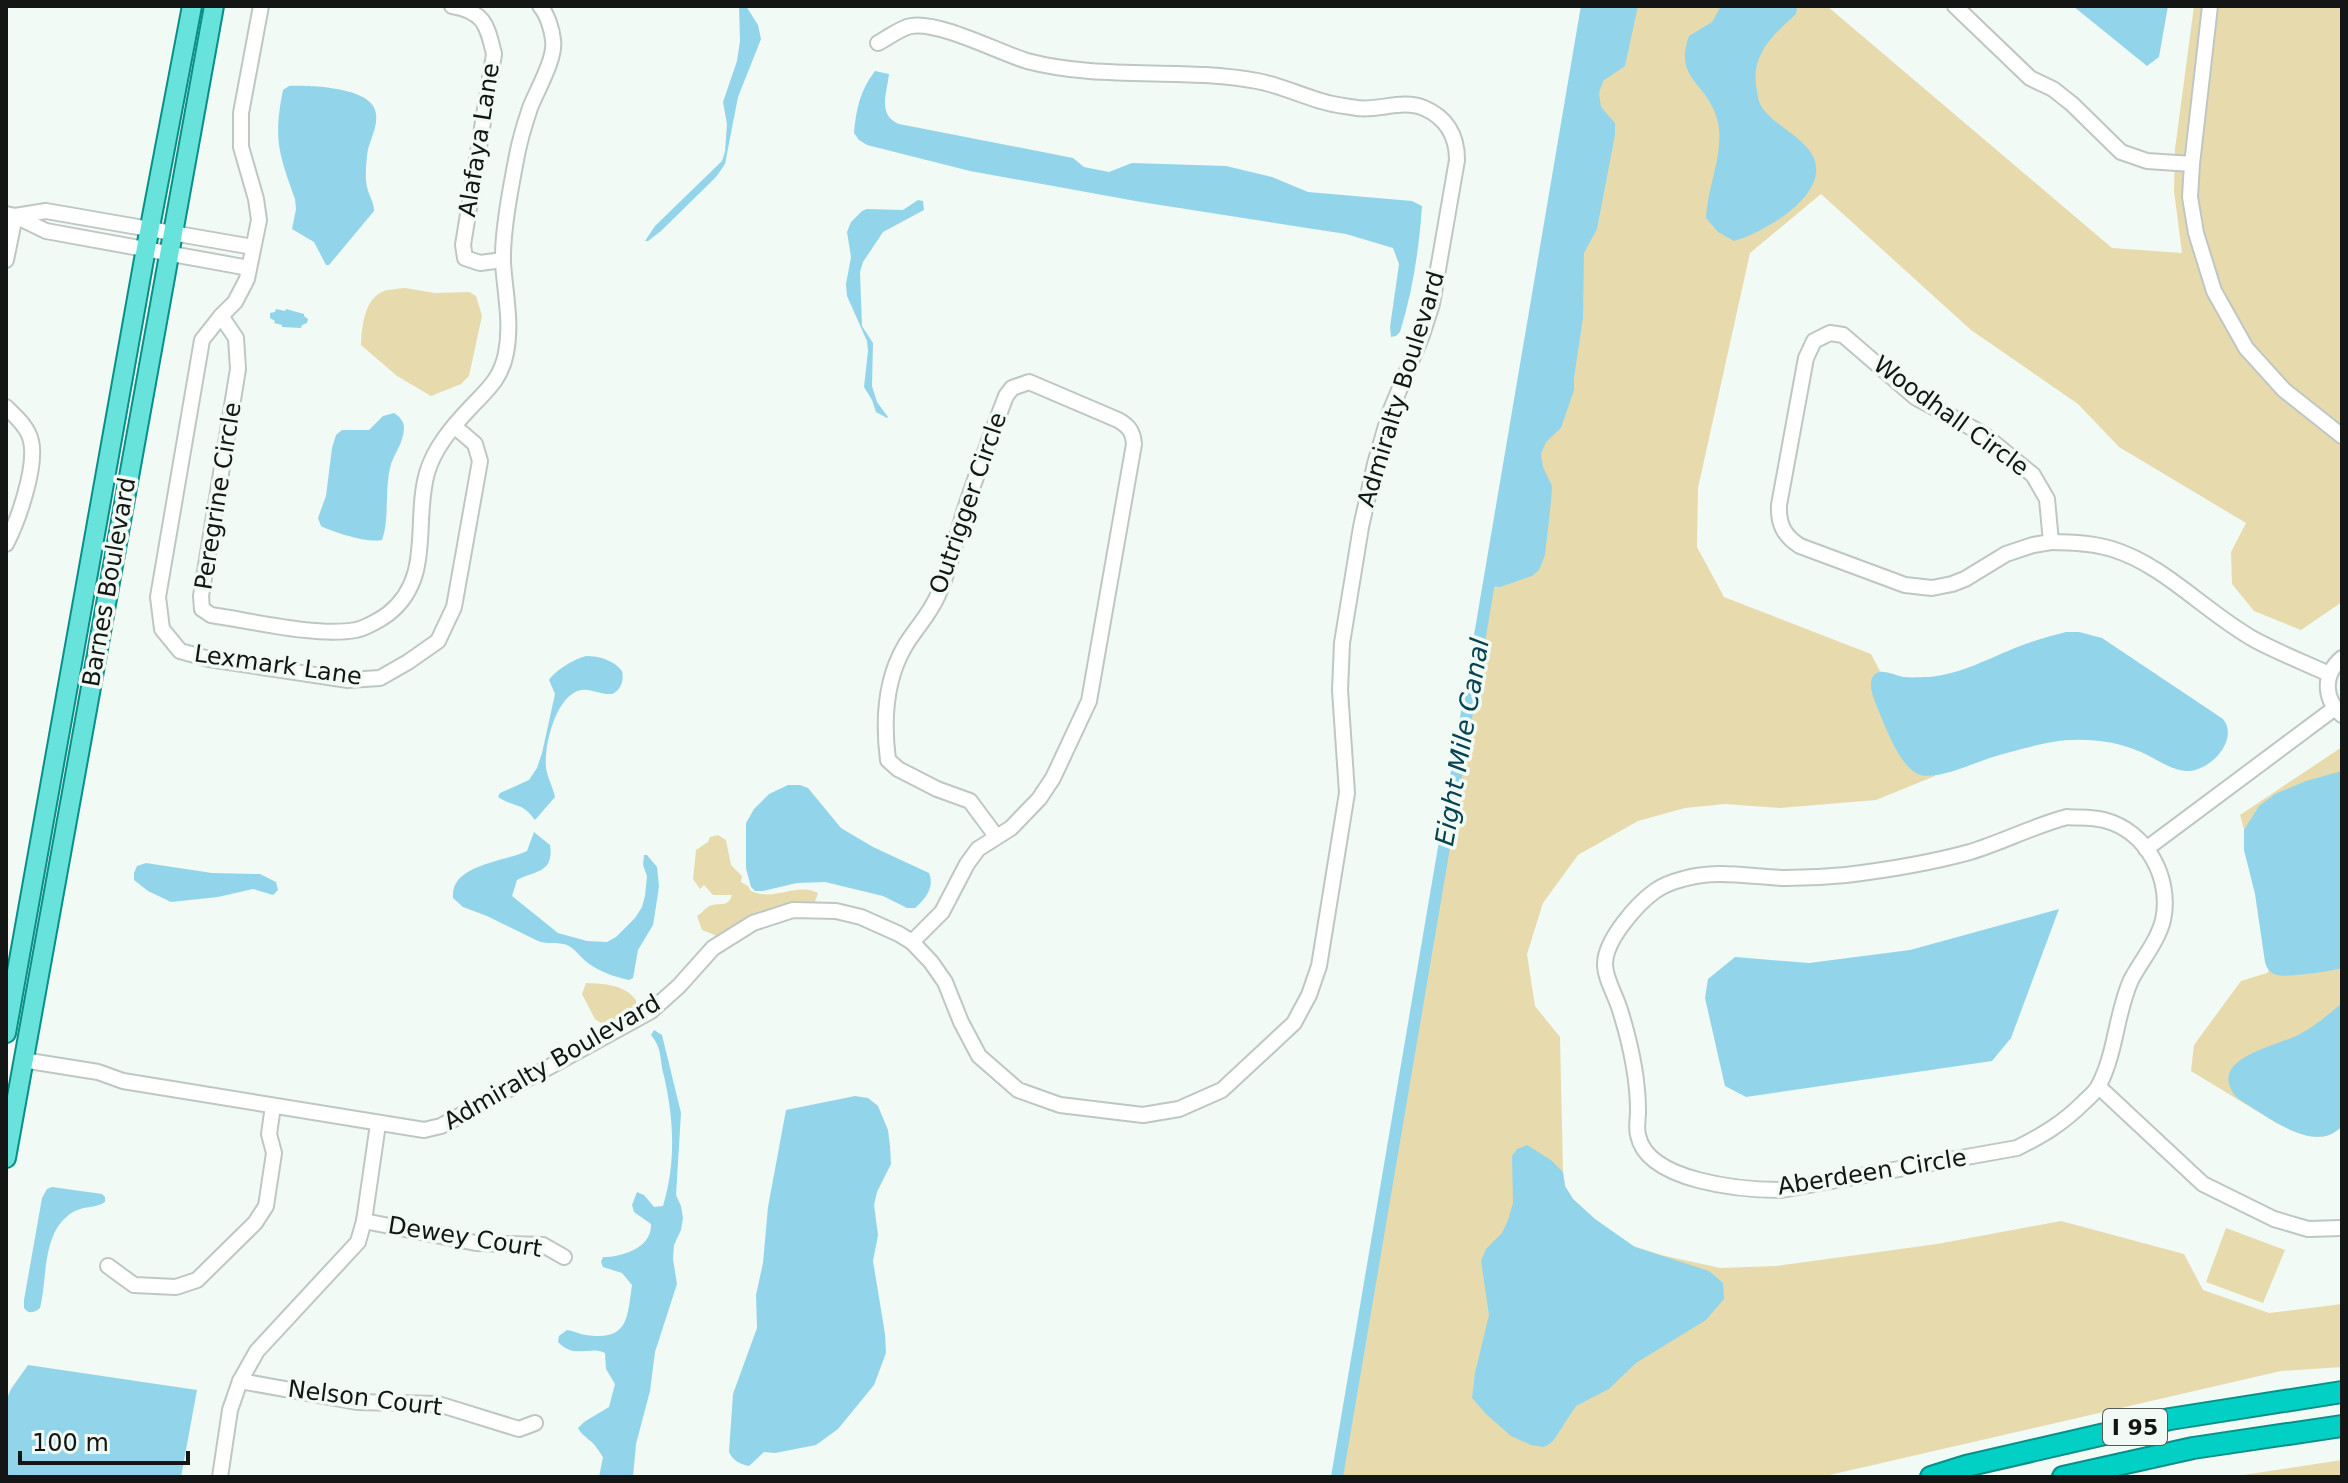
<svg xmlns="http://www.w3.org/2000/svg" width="2348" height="1483" font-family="'DejaVu Sans',sans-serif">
  <rect width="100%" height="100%" fill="#f1faf4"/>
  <g fill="#e7dbae">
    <path d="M1588 6H1827L2112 248 2182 253 2174 191 2175 149 2194 6H2342V602L2301 630 2254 611 2232 584 2231 552 2246 523 2119 447 2078 404 1971 330 1821 194 1750 253 1698 488 1697 547 1724 597 1871 654 1935 776 1876 800 1780 808 1725 804 1685 808 1638 821 1578 855 1543 903 1527 954 1535 1006 1560 1037 1563 1172 1565 1186 1573 1199 1595 1219 1627 1244 1661 1255 1720 1268 1776 1266 1937 1244 2061 1221 2184 1254 2203 1290 2269 1313 2342 1304V1367L2281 1371 1821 1477H1337L1403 1105Z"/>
    <path d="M405 288 435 293 469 292 476 296 482 316 469 376 461 384 431 396 397 376 361 345C362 326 364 299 384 291 390 289 399 289 405 288Z"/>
    <path d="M2342 747V1127L2332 1134 2323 1137 2307 1136 2293 1131 2278 1124 2191 1071 2194 1045 2241 981 2267 973 2279 957 2240 815Z"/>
    <path d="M718 835 726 840 731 865 742 876 741 882 748 886 751 891C775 902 796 882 818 893L815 902C774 906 752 913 717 936L702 930 697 916C702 913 707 906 712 905 722 903 728 907 732 895H713L704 885 700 889 693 879 696 850 708 842 710 837Z"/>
    <path d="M586 983C604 984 624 984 636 1000V1012L607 1027 595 1019 582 994Z"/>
    <path d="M2226 1228 2285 1250 2263 1303 2206 1282Z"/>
    <path d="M2342 1460V1477H2230Z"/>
  </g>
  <g fill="#92d5ea">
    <path d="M739 6H746L758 25 761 39 738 97 725 164 716 177 661 231 648 241H645L655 226 722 161 725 152 727 124 723 102 737 61 740 41Z"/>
    <path d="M1587 6H1638L1625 66 1603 81 1599 93 1601 107 1615 123V135L1597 229 1584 253 1583 318 1574 378V390L1561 428 1546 442 1541 454 1543 467 1552 486 1551 502 1545 555 1539 570 1532 576 1500 587 1488 586Z"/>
    <path d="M1721 6 1797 7 1796 14C1774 34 1752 53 1756 85 1757 93 1758 102 1763 109 1774 124 1797 134 1809 150 1840 190 1764 233 1734 241L1718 232 1706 218C1707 186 1726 151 1717 119 1707 82 1673 79 1689 36L1712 22Z"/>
    <path d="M2073 6H2168L2159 57 2147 66Z"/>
    <path d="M875 71 889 74C887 93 877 115 899 124L1073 158 1084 167 1109 172 1132 163 1226 166 1272 177 1308 192 1412 201 1422 206C1419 249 1413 290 1400 332L1396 336 1391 337 1390 327 1399 264 1393 248 1346 234 1141 202 970 171 867 145 859 140 854 133C856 110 860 90 875 71Z"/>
    <path d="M289 86C310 85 374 87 376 114 378 129 368 142 367 156 366 166 365 178 367 187 369 196 374 202 374 211L329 265H326L314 242 292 229 296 209 295 199C279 154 273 139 283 90Z"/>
    <path d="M918 200 923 201 924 210 883 232 863 262 860 272 862 326 873 343 872 386 877 402 888 417 887 418 876 412 872 400 864 387 868 351 867 341 847 296 846 284 851 257 847 232 851 222 862 211 867 209 903 210Z"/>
    <path d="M276 309 285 311 286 309 304 314V316L308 319 307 323 302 325 301 328 282 327V325L274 323 275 321 270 318V313L275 312Z"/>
    <path d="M394 413C400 417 404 421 404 428 404 441 395 453 391 464 384 489 390 518 382 540 367 543 335 533 321 526L318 518 326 496 332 448 336 435 342 430H369L383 416Z"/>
    <path d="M2066 632H2079L2102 638 2223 719C2240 740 2209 773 2185 771 2169 769 2155 758 2141 752 2115 740 2080 737 2052 742 2032 746 2012 751 1993 757 1975 762 1935 782 1918 774 1900 766 1887 731 1880 714 1876 704 1865 683 1875 674 1883 668 1895 676 1904 677 1912 678 1921 677 1929 677 1962 674 1989 658 2020 646 2035 640 2051 636 2066 632Z"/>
    <path d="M586 656C599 656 614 660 622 671 624 681 621 690 612 694 602 695 590 688 581 690 556 695 544 745 546 767 547 777 553 787 555 797L535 820C521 801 515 808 498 797L500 793 529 780 537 768 542 753 555 694 549 680C556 670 574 659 586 656Z"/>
    <path d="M2342 771V968C2331 971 2287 978 2277 975 2270 973 2267 969 2265 962L2255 894 2244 850V830L2259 806 2275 794 2306 781Z"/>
    <path d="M788 785H800L808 788 841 828 873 847 929 873C935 888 925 899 915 908H907L883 896 825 882 797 883 763 891H755L751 887 746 868V823L754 809 769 794Z"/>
    <path d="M534 832 550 845C554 873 536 870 517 880L512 896 558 933 587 941 607 942 616 937 635 918 642 907 645 896 647 876 643 865 644 855H647L657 867 659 886 657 900 653 925 638 950 633 978 629 980C615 977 600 972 588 963 581 958 576 950 569 946 560 941 548 945 538 941L487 916 463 907 453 898C450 864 505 862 527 851Z"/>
    <path d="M146 863 212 873 260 874 276 882 278 890 273 895 253 889 218 897 171 902 148 891 134 880V873L137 866Z"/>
    <path d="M2059 909 2011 1038 1992 1061 1746 1097 1725 1086 1705 998 1708 979 1735 957 1809 963 1910 950Z"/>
    <path d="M2342 1003V1127C2337 1130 2332 1135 2325 1136 2298 1142 2259 1111 2237 1098 2203 1058 2279 1046 2300 1034 2315 1026 2329 1014 2342 1003Z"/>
    <path d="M654 1030 662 1035 681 1113 676 1195 681 1206 683 1218 681 1230 674 1245 673 1259 677 1284 655 1352 650 1391 636 1444 633 1477H599L603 1457C599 1451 594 1443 589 1440 584 1435 581 1434 578 1428L584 1422 609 1407 615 1384 606 1369 605 1353C589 1345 575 1360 558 1342L559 1336 567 1330C574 1331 579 1334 586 1335 629 1341 627 1318 632 1285L622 1273 603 1267 601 1262 603 1257C622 1257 652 1248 651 1224L634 1212 632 1205 637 1192 644 1195 654 1207 663 1206C676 1163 674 1120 664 1076 659 1058 663 1050 651 1035Z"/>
    <path d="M855 1096 868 1098 878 1106 888 1130 890 1146 891 1164 877 1192 874 1205 878 1235 873 1261 885 1334 886 1353 874 1385 838 1429 816 1445 775 1453 764 1452 749 1466C740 1464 733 1461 729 1452L733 1394 757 1328 756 1295 763 1263 768 1207 786 1110Z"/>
    <path d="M1527 1145 1551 1160 1563 1172 1565 1186 1573 1199 1595 1219 1635 1247 1709 1271 1723 1283 1724 1299 1706 1320 1636 1363 1609 1389 1576 1406 1553 1441 1548 1445 1543 1447 1531 1445 1511 1436 1486 1414 1472 1398 1475 1373 1489 1315 1481 1261 1486 1249 1502 1233 1508 1220 1513 1203 1512 1156 1517 1149Z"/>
    <path d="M52 1187 102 1194 105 1197V1202C96 1208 85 1206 75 1211 41 1229 48 1277 40 1308 35 1313 28 1314 24 1308V1300L42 1198 47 1189Z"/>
    <path d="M28 1365 197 1390 181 1477H6V1401L11 1389Z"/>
  </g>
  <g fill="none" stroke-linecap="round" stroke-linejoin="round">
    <path stroke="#92d5ea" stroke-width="12" d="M1337 1477 1587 6"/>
    <defs>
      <g id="minor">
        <path d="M261 6 241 113V147L256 199 259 220 247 279 235 302 221 316 236 338 238 369 201 596 202 609 211 615C253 621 316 637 356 630 365 628 380 620 388 614 434 578 413 522 427 473 434 448 453 426 470 408 487 390 501 379 506 353 512 323 505 293 503 263 502 232 511 186 517 155 520 139 525 123 530 108 537 90 556 58 553 40 552 29 547 14 540 6"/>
        <path d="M452 6C484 11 487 25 494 54L463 245 465 258 480 263 503 260"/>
        <path d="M1955 6 2030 78 2053 89 2072 104 2121 152 2147 161 2192 164"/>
        <path d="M2210 6 2192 164 2190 197 2196 233 2214 291 2246 348 2284 390 2342 436"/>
        <path d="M6 214 15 216 46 231 249 268"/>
        <path d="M15 216 46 211 253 247"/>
        <path d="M6 260 15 216"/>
        <path d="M221 316 202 340 158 597 162 629 180 651 209 659 348 680 380 678 408 662 438 641 454 607 480 461 475 444 454 426"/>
        <path d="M1830 333 1843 335 1915 397 1983 434 2033 475 2047 499 2051 542 2033 545 2006 554 1965 579 1952 584 1932 588 1905 585 1800 546C1784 536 1778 524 1779 505L1806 358 1814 341Z"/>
        <path d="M6 407C16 417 28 427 31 441 37 467 18 521 6 544"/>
        <path d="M2051 542C2071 542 2092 543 2112 549 2165 565 2207 614 2257 641 2280 653 2305 663 2329 674"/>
        <path d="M2342 658C2323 674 2323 698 2342 715"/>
        <path d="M2067 817C2079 818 2092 817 2104 820 2147 831 2172 879 2163 920 2158 941 2141 961 2131 980 2116 1013 2116 1053 2099 1085 2096 1092 2088 1098 2083 1103 2063 1123 2043 1135 2017 1148L1781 1190C1743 1190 1647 1182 1638 1135 1636 1128 1638 1119 1638 1111 1638 1077 1630 1042 1620 1010 1616 996 1605 979 1605 964 1605 940 1637 904 1655 891 1662 886 1675 881 1683 879 1716 869 1752 877 1785 878 1805 878 1826 877 1846 875 1887 870 1930 863 1970 852 2003 842 2033 826 2067 817Z"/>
        <path d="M2146 849 2335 708"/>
        <path d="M912 942 942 912 967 864 978 849 1011 828 1039 799 1053 778 1089 701 1134 444C1133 432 1129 426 1118 420L1029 382 1012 388 1006 396C991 435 977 473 964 512 956 539 950 569 938 595 930 614 916 628 905 646 885 680 883 721 888 760L898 769 937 789 970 801 996 836"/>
        <path d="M23 1060 98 1072 123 1081 424 1130 441 1126 454 1119 651 1011 679 986 713 948 753 923 793 910 836 911 861 917 899 934 912 942 931 962 945 982 961 1022 979 1056 1018 1090 1060 1105 1143 1115 1179 1109 1222 1090 1294 1023 1309 995 1319 966 1347 793 1340 690 1342 643 1361 527 1375 464 1390 412 1422 335 1432 304 1457 160C1457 136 1447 118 1424 108 1402 99 1379 111 1357 108 1345 106 1333 105 1321 101 1300 95 1279 85 1257 81 1181 67 1103 81 1027 61 998 52 939 21 911 26 900 28 888 38 878 43"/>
        <path d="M2099 1087 2203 1184 2274 1219 2308 1229 2342 1228"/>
        <path d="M364 1221 476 1243 543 1245 564 1257"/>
        <path d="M108 1266 134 1285 176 1287 197 1280 255 1223 266 1206 274 1153 269 1134 273 1106"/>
        <path d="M240 1381 357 1402 438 1404 519 1429 535 1423"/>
        <path d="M220 1477 230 1410 240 1381 257 1351 358 1242 364 1221 378 1124"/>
      </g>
      <g id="major">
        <path d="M6 1033 146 248 192 6"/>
        <path d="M6 1158 214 6"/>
      </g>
      <g id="highway">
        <path d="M1931 1477 1966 1466 2170 1419 2342 1392"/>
        <path d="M2063 1477 2193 1448 2342 1426"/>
      </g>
    </defs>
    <use href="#minor" stroke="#bfc7c2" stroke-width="18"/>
    <use href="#major" stroke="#088f87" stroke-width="22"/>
    <use href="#highway" stroke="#088f87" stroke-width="24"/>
    <use href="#minor" stroke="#fff" stroke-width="14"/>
    <use href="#major" stroke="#67e3dc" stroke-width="18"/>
    <use href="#highway" stroke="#02d0c5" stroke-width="20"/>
  </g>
  <g text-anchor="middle" stroke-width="7" stroke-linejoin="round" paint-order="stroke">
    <rect fill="#f1faf4" stroke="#565a57" stroke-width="2" x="2103" y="1409" width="64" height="36" rx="6"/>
    <g font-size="22" font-weight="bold" fill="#131614">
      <text x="2135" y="1435">I 95</text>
    </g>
    <g font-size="24" fill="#131614" stroke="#f1faf4">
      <text transform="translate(479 140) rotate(-81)" y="8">Alafaya Lane</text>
      <text transform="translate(1401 389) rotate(-73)" y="8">Admiralty Boulevard</text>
      <text transform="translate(1951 416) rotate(36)" y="8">Woodhall Circle</text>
      <text transform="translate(218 496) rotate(-81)" y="8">Peregrine Circle</text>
      <text transform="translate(968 503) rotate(-71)" y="8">Outrigger Circle</text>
      <text transform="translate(109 582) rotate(-80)" y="8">Barnes Boulevard</text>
      <text transform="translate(278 665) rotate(8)" y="8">Lexmark Lane</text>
      <text transform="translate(552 1062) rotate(-30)" y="8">Admiralty Boulevard</text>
      <text transform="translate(1872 1172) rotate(-9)" y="8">Aberdeen Circle</text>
      <text transform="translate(465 1237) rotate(9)" y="8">Dewey Court</text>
      <text transform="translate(365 1398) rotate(7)" y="8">Nelson Court</text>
    </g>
    <g font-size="26" font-style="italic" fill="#054352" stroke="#f1faf4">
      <text transform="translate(1462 742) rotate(-80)" y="9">Eight Mile Canal</text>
    </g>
  </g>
  <rect width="2348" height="1483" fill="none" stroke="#131614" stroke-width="16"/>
  <path d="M20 1451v12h168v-12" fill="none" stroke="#131614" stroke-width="4"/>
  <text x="32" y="1451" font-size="24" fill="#131614" stroke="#f1faf4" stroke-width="6" paint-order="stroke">100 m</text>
</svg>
